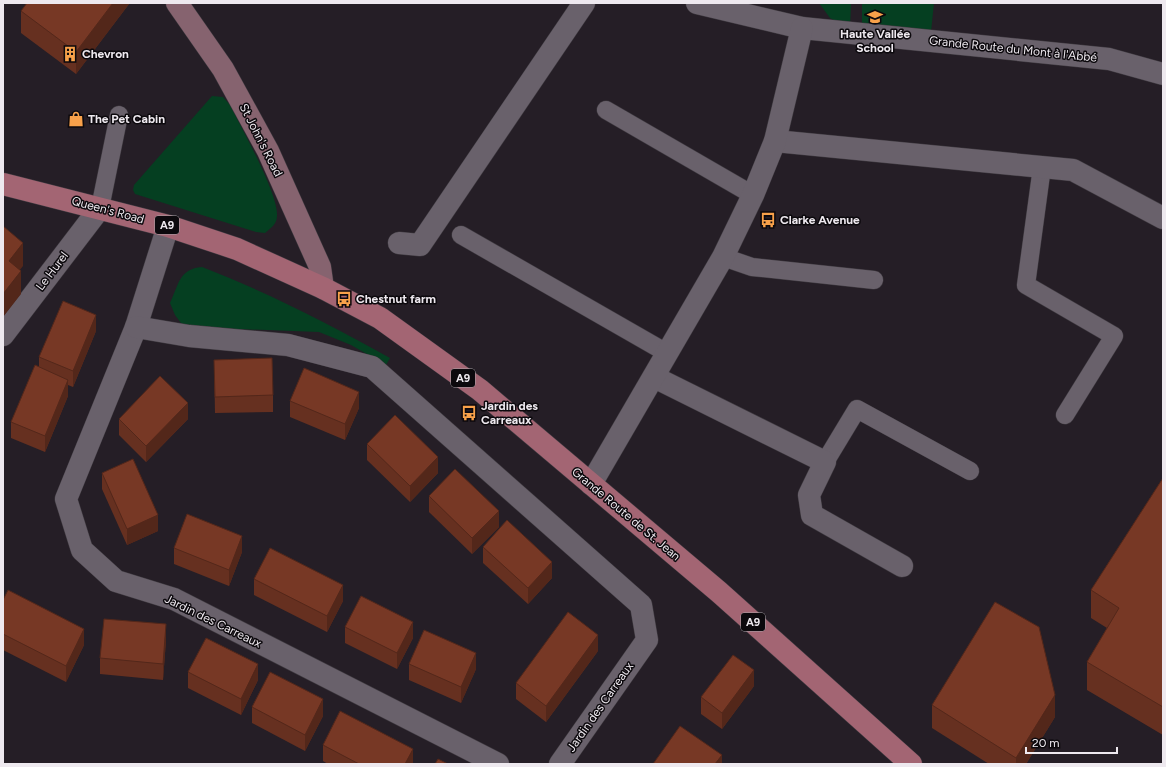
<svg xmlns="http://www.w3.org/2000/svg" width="1166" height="767" font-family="Figtree,sans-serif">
  <rect width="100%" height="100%" fill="#251e26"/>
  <g fill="#053f21">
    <path d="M819 3H851L850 29 830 18Z"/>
    <path d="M862 3H934L931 32 862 29Z"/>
    <path d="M212 96 223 97 230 105C241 127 279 195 277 216 277 224 271 228 265 233L256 232 135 194 133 190 134 185Z"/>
    <path d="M202 267C269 293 327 323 390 358L386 365 351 345 319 332 184 327 175 315 170 303C179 284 179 269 202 267Z"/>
  </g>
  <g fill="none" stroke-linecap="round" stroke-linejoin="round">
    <defs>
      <g id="lane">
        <path d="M606 110 753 195"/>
        <path d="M1042 167 1026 285 1114 336 1065 415"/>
        <path d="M100 208 119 115"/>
        <path d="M461 235 667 353"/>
        <path d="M723 257 752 267 874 280"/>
        <path d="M825 462 857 409 970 471"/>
      </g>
      <g id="street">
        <path d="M697 3 802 28 1109 59 1163 74"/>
        <path d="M775 141 1073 170 1163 218"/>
        <path d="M168 226 136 327 66 499 82 550 116 581 174 599 498 764"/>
        <path d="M399 243 420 245 584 3"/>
        <path d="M136 327 189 336 288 345 372 367 641 605 647 640 560 764"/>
        <path d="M3 335 100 208"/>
        <path d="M654 377 825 462 809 495 812 515 902 566"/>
        <path d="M591 484 723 257 753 195 775 141 802 28"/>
      </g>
      <path id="secondary" d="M177 3 223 69 268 151 320 267 323 288"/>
      <path id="primary" d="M3 184 168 226 237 249 323 288 380 318 480 390 719 592 911 764"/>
    </defs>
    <use href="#lane" stroke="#3f3a40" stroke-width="19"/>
    <use href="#street" stroke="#3f3a40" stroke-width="23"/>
    <use href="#secondary" stroke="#3f3a40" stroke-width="23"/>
    <use href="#primary" stroke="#3f3a40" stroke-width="23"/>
    <use href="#lane" stroke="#69616b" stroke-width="18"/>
    <use href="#street" stroke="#69616b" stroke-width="22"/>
    <use href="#secondary" stroke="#86636f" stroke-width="22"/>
    <use href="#primary" stroke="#a36573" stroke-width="22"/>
  </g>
  <g fill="#663020">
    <path d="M129 3V4L76 74 21 33V11Z"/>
    <path d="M96 331 73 387 68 385V396L45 452 11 438V422L39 367V357Z"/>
    <path d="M214 360 273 395V412L215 413Z"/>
    <path d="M290 401 359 408 345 440 290 417Z"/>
    <path d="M119 419H188L146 462 119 435Z"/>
    <path d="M367 444 438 473 410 502 367 460Z"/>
    <path d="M102 473 158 531 127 545 102 489Z"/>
    <path d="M1163 478V735L1087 690V662L1107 628 1091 618V590Z"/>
    <path d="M429 496 499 527 472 554 429 512Z"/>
    <path d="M483 547 552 578 528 604 483 563Z"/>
    <path d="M174 548 242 552 229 586 174 564Z"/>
    <path d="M254 579 343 601 327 632 254 595Z"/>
    <path d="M3 600 84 645 66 682 3 650Z"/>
    <path d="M345 627 413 638 397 669 345 643Z"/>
    <path d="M166 640 163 680 100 674V658Z"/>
    <path d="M598 651 546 722 516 699V683Z"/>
    <path d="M409 664 476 669 461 703 409 680Z"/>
    <path d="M188 672 258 680 241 715 188 688Z"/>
    <path d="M754 686 722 729 701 714V697Z"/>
    <path d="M932 705 1055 717 1026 764H989L932 728Z"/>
    <path d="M252 707 323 716 305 751 252 723Z"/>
    <path d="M323 745 413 764H328L323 761Z"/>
  </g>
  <g fill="#53271a">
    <path d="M113 3H129V4L76 74V52Z"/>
    <path d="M23 243V266L9 284V261Z"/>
    <path d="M21 271V294L3 317V294Z"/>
    <path d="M96 315V331L73 387V371Z"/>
    <path d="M68 380V396L45 452V436Z"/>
    <path d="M359 392V408L345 440V424Z"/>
    <path d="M188 403V419L146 462V446Z"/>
    <path d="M438 457V473L410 502V486Z"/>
    <path d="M499 511V527L472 554V538Z"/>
    <path d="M158 515V531L127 545V529Z"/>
    <path d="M242 536V552L229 586V570Z"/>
    <path d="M552 562V578L528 604V588Z"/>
    <path d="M343 585V601L327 632V616Z"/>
    <path d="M413 622V638L397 669V653Z"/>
    <path d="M166 624V640L163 680V664Z"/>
    <path d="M84 629V645L66 682V666Z"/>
    <path d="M598 635V651L546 722V706Z"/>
    <path d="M476 653V669L461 703V687Z"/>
    <path d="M258 664V680L241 715V699Z"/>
    <path d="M754 670V686L722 729V713Z"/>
    <path d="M1055 695V717L1026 764H1016V758Z"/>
    <path d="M323 699V716L305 751V735Z"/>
    <path d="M413 749V764H405Z"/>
    <path d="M722 755V764H715Z"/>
  </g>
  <g fill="#773825" stroke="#53271a">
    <path d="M27 3H113L76 52 21 11Z"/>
    <path d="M3 226 23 243 9 261 21 271 3 294Z"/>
    <path d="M63 301 96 315 73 371 39 357Z"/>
    <path d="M272 358 273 395 215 397 214 360Z"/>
    <path d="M35 365 68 380 45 436 11 422Z"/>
    <path d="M304 368 359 392 345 424 290 401Z"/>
    <path d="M160 376 188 403 146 446 119 419Z"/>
    <path d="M395 415 438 457 410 486 367 444Z"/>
    <path d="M133 459 158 515 127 529 102 473Z"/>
    <path d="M455 469 499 511 472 538 429 496Z"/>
    <path d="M1163 478V707L1087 662 1119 608 1091 590Z"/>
    <path d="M187 514 242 536 229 570 174 548Z"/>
    <path d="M507 520 552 562 528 588 483 547Z"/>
    <path d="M270 548 343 585 327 616 254 579Z"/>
    <path d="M8 590 84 629 66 666 3 634V600Z"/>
    <path d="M361 596 413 622 397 653 345 627Z"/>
    <path d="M995 602 1039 627 1055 695 1016 758 932 705Z"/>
    <path d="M568 612 598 635 546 706 516 683Z"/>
    <path d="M104 619 166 624 163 664 100 658Z"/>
    <path d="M424 630 476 653 461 687 409 664Z"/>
    <path d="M206 638 258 664 241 699 188 672Z"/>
    <path d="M733 655 754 670 722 713 701 697Z"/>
    <path d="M270 672 323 699 305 735 252 707Z"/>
    <path d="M340 711 413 749 405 764H359L323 745Z"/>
    <path d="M680 726 722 755 715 764H653Z"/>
    <path d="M438 759 448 764H435Z"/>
  </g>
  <defs>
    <symbol id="school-bare" viewBox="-9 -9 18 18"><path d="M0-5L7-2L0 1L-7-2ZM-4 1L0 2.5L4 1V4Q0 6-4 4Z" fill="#f8a14a" stroke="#0c090d" stroke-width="2.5" paint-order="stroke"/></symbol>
    <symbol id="building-bare" viewBox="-9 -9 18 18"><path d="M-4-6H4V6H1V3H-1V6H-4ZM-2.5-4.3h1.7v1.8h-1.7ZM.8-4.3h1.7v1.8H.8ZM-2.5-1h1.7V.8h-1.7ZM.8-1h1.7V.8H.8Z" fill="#f8a14a" stroke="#0c090d" stroke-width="2.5" paint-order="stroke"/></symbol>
    <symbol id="shop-bare" viewBox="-9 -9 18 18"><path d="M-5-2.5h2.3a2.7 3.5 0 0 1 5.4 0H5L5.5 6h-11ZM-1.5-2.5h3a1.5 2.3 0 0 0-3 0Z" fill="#f8a14a" stroke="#0c090d" stroke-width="2.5" paint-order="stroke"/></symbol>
    <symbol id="bus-bare" viewBox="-9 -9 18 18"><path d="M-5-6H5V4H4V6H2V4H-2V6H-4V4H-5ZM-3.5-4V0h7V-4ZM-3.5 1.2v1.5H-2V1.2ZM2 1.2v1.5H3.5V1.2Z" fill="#f8a14a" stroke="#0c090d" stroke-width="2.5" paint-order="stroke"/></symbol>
  </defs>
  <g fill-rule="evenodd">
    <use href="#school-bare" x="864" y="6" width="22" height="22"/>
    <use href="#building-bare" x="59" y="43" width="22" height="22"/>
    <use href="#shop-bare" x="65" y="108" width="22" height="22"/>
    <use href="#bus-bare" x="757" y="209" width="22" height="22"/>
    <use href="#bus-bare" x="333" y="288" width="22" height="22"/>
    <use href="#bus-bare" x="458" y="402" width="22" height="22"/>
  </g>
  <g text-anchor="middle" stroke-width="3" stroke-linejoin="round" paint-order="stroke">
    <g fill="#0c090d" stroke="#aaa6ab" stroke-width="1">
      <rect x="155" y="216" width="24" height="18" rx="3"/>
      <rect x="451" y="369" width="24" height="18" rx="3"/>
      <rect x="741" y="613" width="24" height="18" rx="3"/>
    </g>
    <g font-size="11" font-weight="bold" fill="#eee9ef">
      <text x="167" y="229">A9</text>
      <text x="463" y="382">A9</text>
      <text x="753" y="626">A9</text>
    </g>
    <g font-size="12" font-weight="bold" fill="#eee9ef" stroke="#0c090d" text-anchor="start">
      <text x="875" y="38" text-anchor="middle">Haute Vallée<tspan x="875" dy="14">School</tspan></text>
      <text x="82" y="58">Chevron</text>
      <text x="88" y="123">The Pet Cabin</text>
      <text x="780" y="224">Clarke Avenue</text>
      <text x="356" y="303">Chestnut farm</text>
      <text x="481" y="410">Jardin des<tspan x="481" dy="14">Carreaux</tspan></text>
    </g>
    <g font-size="12" fill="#eee9ef" stroke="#0c090d">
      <text transform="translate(1013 49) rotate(6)" y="4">Grande Route du Mont à l'Abbé</text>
      <text transform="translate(261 140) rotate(63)" y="4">St John's Road</text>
      <text transform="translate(108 210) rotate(15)" y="4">Queen's Road</text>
      <text transform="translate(52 271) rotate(-53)" y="4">Le Hurel</text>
      <text transform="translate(626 514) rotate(40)" y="4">Grande Route de St. Jean</text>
      <text transform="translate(213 621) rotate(26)" y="4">Jardin des Carreaux</text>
      <text transform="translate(600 707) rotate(-55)" y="4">Jardin des Carreaux</text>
    </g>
  </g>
  <rect width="1166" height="767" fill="none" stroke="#eee9ef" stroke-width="8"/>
  <path d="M1026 747v6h91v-6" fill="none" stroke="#eee9ef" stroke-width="2"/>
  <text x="1032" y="747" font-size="12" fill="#eee9ef" stroke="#0c090d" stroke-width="3" paint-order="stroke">20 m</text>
</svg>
